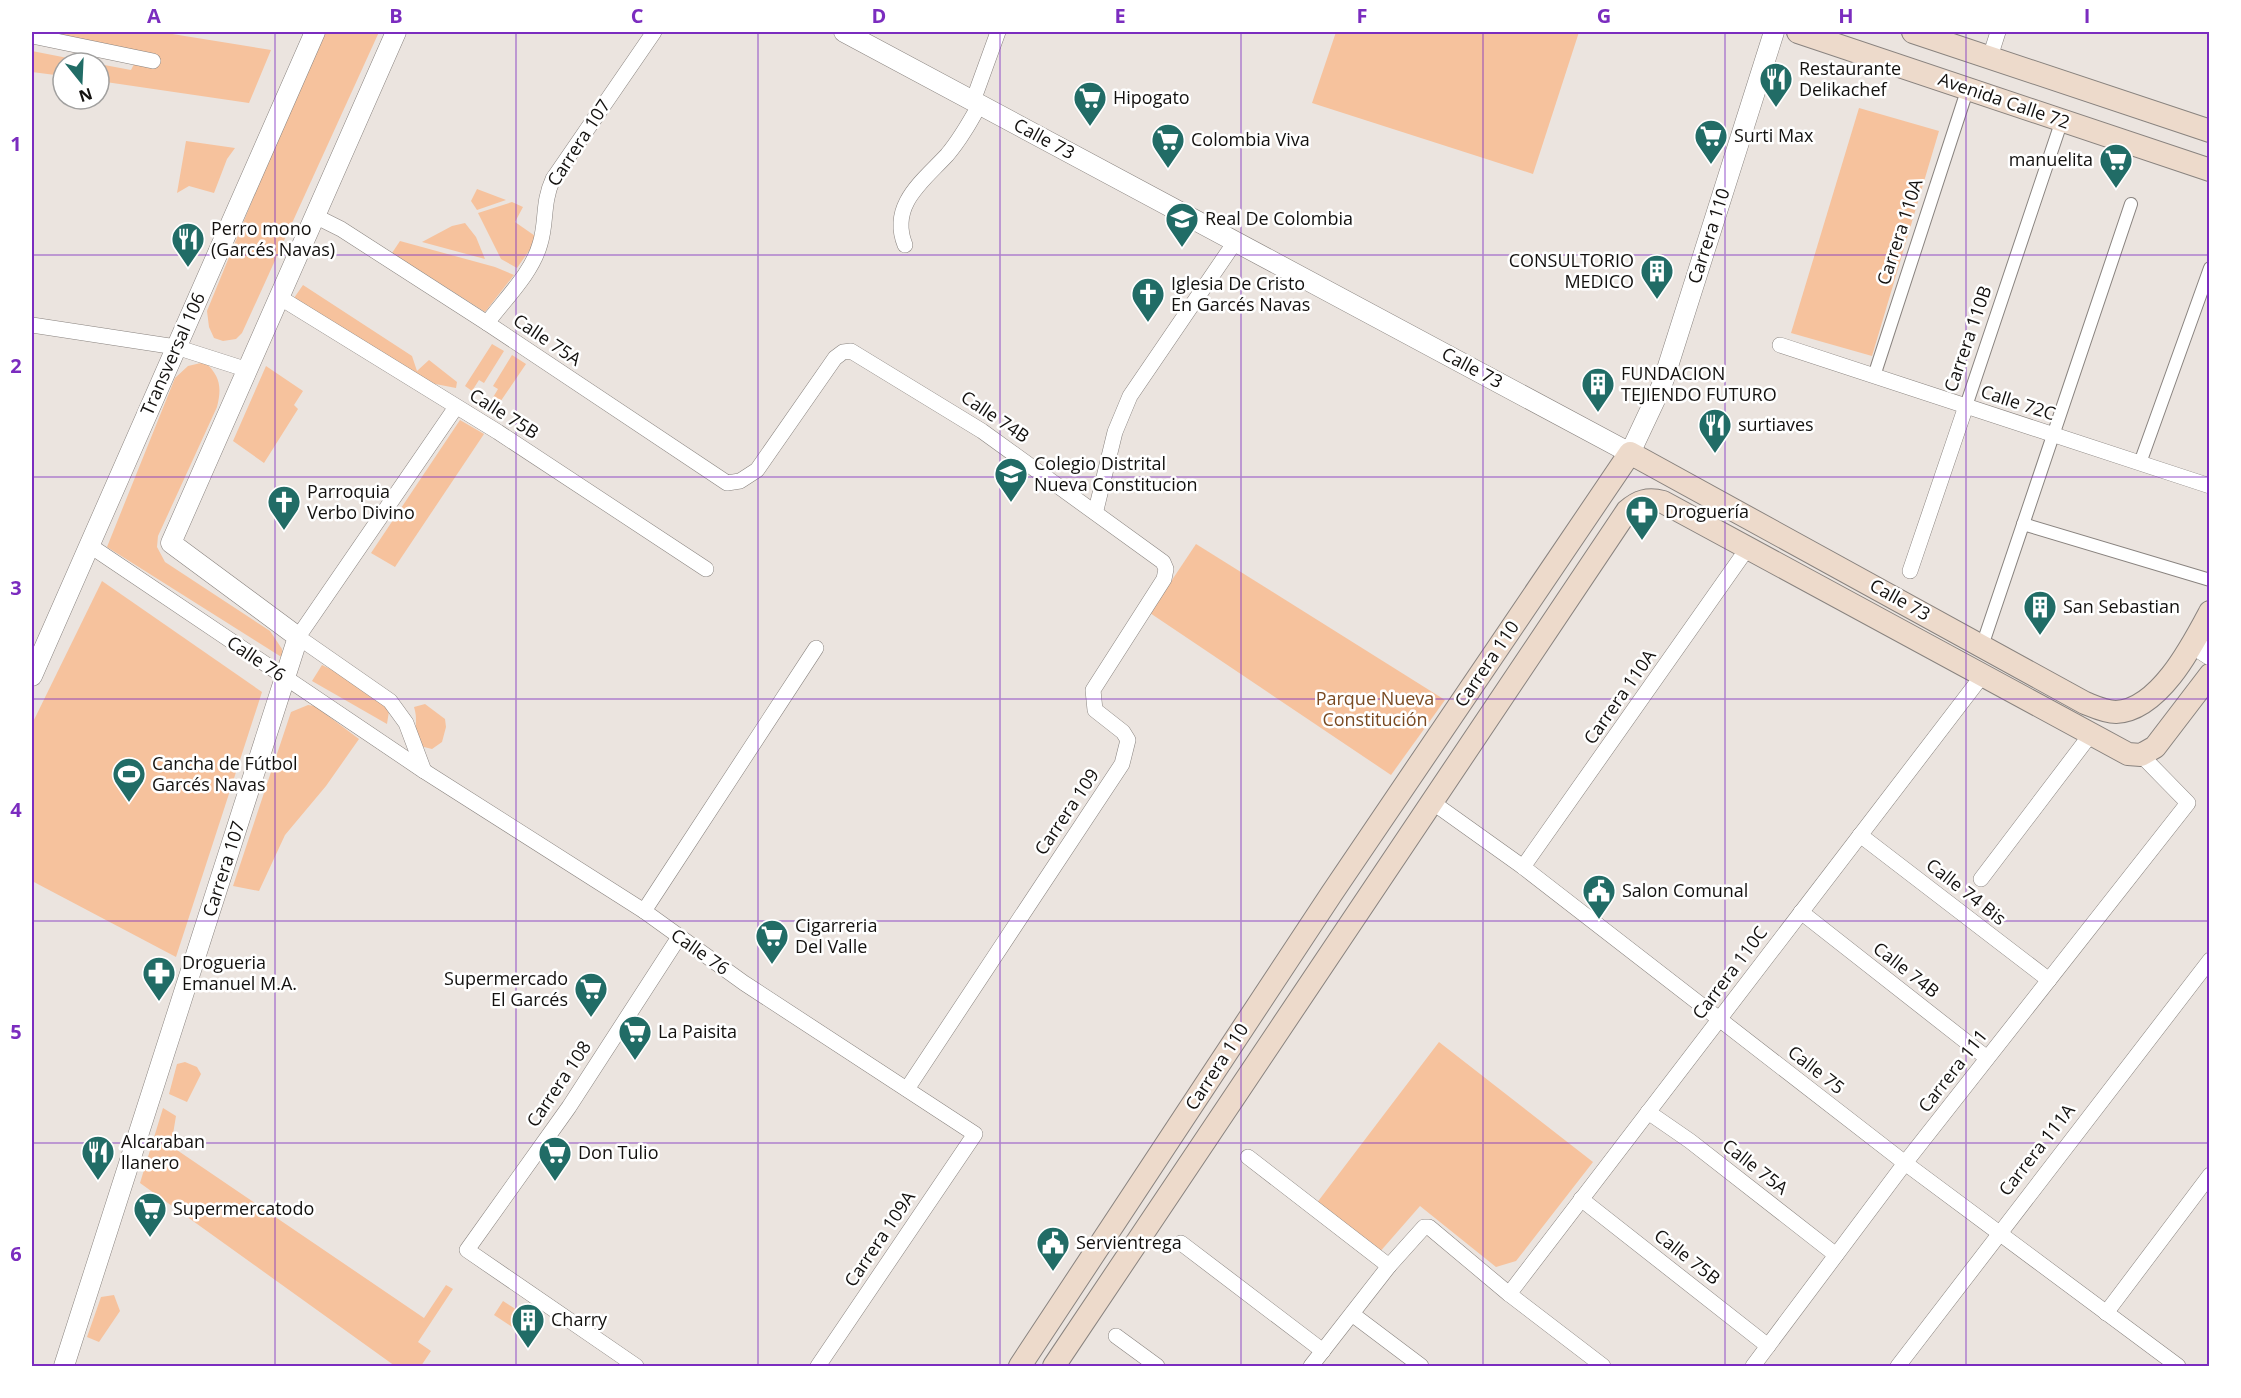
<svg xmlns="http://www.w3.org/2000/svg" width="2241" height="1398" font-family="'Open Sans',sans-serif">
  <rect width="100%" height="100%" fill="#ebe4df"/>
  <g fill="#f6c29d">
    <path d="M32 32H160L271 50 249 103 99 81V64L131 70 134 64Z"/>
    <path d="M325 32H379L242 333 236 339 223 341 214 338 209 327 207 311 290 108Z"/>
    <path d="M1336 32H1579L1533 174 1312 103Z"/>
    <path d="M32 51 93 63H63V76L32 72Z"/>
    <path d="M1859 108 1939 131 1872 356 1791 333Z"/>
    <path d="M186 141 235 148 227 159 214 193 189 186 177 193Z"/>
    <path d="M477 189 506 200 477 210 471 201Z"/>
    <path d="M512 202 523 207 515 222 538 238 517 268 501 259 478 213Z"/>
    <path d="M465 223 476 237 485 259 422 242 452 226Z"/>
    <path d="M400 241 495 267 514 275 485 312 392 253Z"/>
    <path d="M303 285 412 356 417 371 429 360 457 382 456 388 425 382 294 298Z"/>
    <path d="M492 344 504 351 484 383 479 380 472 391 465 386Z"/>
    <path d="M512 355 526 364 496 408 489 404 498 389 493 386Z"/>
    <path d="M205 362C220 376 222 387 217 407L158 536 157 547 165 562 270 631 282 649 283 658 107 547 175 378 188 366Z"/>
    <path d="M266 366 303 391 294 405 298 409 264 463 233 441Z"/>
    <path d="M460 420 484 434 395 567 371 553Z"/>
    <path d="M1196 544 1445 700 1391 775 1150 613Z"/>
    <path d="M102 581 262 692 176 957 32 881V724Z"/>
    <path d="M322 665C347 677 372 689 389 711L387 724 312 681Z"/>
    <path d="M425 704 445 719 446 727 442 742 432 749 420 746C412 728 419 723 414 707Z"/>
    <path d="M308 705 315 706 359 739 326 786 285 835 259 891 233 886 291 712Z"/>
    <path d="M1439 1042 1593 1162 1516 1261 1496 1267 1420 1206 1378 1254 1316 1204Z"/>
    <path d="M185 1062 197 1067 201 1074 187 1102 169 1094 177 1064Z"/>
    <path d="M163 1108 176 1116 171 1146 424 1318 446 1285 453 1289 418 1342 431 1351 421 1366H395L140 1183Z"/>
    <path d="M114 1295 120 1311 99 1342 87 1337 101 1297Z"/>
    <path d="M503 1301 530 1318 520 1332 494 1315Z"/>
  </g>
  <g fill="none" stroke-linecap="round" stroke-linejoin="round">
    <defs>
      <g id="pedestrian">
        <path d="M1874 376 1964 100"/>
        <path d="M1966 406 2062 120"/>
        <path d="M2140 463 2210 268"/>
        <path d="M2023 524 2210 580"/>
        <path d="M1982 646 2131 204"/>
      </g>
      <g id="minor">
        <path d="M32 36 153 61"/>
        <path d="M1990 57 1998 32"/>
        <path d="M973 101 998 32"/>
        <path d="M315 216 341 229 487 323 727 483 740 481 757 470 835 358 843 352 851 351 982 431 1163 562 1166 569 1164 579 1093 690 1095 710 1123 732 1128 740 1122 764 907 1089"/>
        <path d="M905 245C889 205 923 181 947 155 960 140 970 122 980 104"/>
        <path d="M279 297 498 432 706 569"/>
        <path d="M487 323C505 299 532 273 540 244 547 222 542 203 553 179L654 32"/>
        <path d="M32 325 176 347 248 370"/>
        <path d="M1780 345 2210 486"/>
        <path d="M1096 510 1115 432 1130 396 1235 242"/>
        <path d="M89 545 424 771 644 911 744 983 975 1134 818 1366"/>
        <path d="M1910 571 1966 406"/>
        <path d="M424 771 406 723 390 701 298 637 456 407"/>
        <path d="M1432 802 1523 867 1905 1163 2178 1366"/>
        <path d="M1860 835 2049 980"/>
        <path d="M1523 867 1747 549"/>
        <path d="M1981 879 2091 734"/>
        <path d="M644 911 816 648"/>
        <path d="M1801 912 1987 1058"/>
        <path d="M1648 1112 1690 1141 1836 1255"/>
        <path d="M1248 1157 1389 1266"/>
        <path d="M1581 1199 1768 1346"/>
        <path d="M1181 1243 1323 1351"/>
        <path d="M1509 1294 1982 676"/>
        <path d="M2106 1313 2210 1175"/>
        <path d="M1352 1314 1421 1366"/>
        <path d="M1116 1336 1157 1366"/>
        <path d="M636 1366 467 1250 569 1107 679 937"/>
        <path d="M1311 1366 1389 1266 1424 1227H1429L1509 1294 1603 1366"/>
        <path d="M1753 1366 1905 1163 2188 803 2141 755"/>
        <path d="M1898 1366 2210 960"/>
      </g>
      <g id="tertiary">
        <path d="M844 32 1630 453 1662 385 1774 32"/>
        <path d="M2193 644 2210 655"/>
        <path d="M32 676 315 32"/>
        <path d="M64 1366 298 637 171 543 396 32"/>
      </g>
      <g id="secondary">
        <path d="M1798 32 2210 170"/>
        <path d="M1913 32 2210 131"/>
        <path d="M1020 1366 1332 893 1630 453 2085 703C2095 707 2105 712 2116 712 2159 710 2192 646 2210 612"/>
        <path d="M1054 1366 1627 511C1638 501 1648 498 1663 502L2128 754 2141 755 2155 747 2210 675"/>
      </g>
    </defs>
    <use href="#pedestrian" stroke="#89837f" stroke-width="14"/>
    <use href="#minor" stroke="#89837f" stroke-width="16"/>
    <use href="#tertiary" stroke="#89837f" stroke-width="21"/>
    <use href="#secondary" stroke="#89837f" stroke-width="24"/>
    <use href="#pedestrian" stroke="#fff" stroke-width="12"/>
    <use href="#minor" stroke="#fff" stroke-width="15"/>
    <use href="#tertiary" stroke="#fff" stroke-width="20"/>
    <use href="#secondary" stroke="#eddacb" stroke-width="22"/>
  </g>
  <path fill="none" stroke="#7b2cbf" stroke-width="1.5" stroke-opacity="0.55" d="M275 32V1366M516 32V1366M758 32V1366M1000 32V1366M1241 32V1366M1483 32V1366M1725 32V1366M1966 32V1366M32 255H2210M32 477H2210M32 699H2210M32 921H2210M32 1143H2210"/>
  <defs>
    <symbol id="restaurant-pin" viewBox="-11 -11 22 30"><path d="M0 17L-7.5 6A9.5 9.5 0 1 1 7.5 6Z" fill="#216c66" stroke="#fff"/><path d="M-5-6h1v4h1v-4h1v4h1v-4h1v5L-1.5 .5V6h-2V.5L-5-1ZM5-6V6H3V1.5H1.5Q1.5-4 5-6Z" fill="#fff"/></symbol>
    <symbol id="supermarket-pin" viewBox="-11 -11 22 30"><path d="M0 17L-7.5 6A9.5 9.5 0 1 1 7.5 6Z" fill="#216c66" stroke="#fff"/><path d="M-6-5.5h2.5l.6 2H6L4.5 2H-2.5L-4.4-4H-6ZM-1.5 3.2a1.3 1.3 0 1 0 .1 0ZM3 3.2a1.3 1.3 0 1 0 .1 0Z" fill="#fff"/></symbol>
    <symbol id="school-pin" viewBox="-11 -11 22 30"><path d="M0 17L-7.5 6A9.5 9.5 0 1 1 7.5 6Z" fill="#216c66" stroke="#fff"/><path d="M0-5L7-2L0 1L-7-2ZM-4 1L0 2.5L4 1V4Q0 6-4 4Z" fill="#fff"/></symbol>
    <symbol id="building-pin" viewBox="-11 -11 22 30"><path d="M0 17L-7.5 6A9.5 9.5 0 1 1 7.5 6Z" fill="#216c66" stroke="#fff"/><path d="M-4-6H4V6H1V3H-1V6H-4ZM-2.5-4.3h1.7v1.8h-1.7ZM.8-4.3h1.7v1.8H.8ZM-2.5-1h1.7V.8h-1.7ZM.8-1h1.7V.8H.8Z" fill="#fff"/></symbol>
    <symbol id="church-pin" viewBox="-11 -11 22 30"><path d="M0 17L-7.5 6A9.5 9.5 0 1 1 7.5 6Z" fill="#216c66" stroke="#fff"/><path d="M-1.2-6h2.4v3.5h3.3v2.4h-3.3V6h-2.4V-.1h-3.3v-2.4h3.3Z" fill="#fff"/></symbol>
    <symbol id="pharmacy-pin" viewBox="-11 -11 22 30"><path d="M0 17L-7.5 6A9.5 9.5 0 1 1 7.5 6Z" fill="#216c66" stroke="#fff"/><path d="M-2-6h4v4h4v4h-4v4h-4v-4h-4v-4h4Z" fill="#fff"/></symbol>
    <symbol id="stadium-pin" viewBox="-11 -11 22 30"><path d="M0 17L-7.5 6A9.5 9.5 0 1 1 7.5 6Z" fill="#216c66" stroke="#fff"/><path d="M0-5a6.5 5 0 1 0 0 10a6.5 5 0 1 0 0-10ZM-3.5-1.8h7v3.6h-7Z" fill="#fff"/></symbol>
    <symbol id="civic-pin" viewBox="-11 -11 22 30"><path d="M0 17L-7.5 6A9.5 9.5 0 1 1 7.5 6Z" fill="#216c66" stroke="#fff"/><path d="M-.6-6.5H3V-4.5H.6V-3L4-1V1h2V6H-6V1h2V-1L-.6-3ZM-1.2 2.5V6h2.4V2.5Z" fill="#fff"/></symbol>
  </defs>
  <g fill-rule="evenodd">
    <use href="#restaurant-pin" x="1757" y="60" width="38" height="52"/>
    <use href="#supermarket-pin" x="1071" y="79" width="38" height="52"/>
    <use href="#supermarket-pin" x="1692" y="117" width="38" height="52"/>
    <use href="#supermarket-pin" x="1149" y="121" width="38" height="52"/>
    <use href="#supermarket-pin" x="2097" y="141" width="38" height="52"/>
    <use href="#school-pin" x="1163" y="200" width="38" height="52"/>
    <use href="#restaurant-pin" x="169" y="220" width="38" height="52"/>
    <use href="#building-pin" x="1638" y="252" width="38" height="52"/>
    <use href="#church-pin" x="1129" y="275" width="38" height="52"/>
    <use href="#building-pin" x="1579" y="365" width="38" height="52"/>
    <use href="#restaurant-pin" x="1696" y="406" width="38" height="52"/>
    <use href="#school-pin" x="992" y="455" width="38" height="52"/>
    <use href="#church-pin" x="265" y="483" width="38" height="52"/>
    <use href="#pharmacy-pin" x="1623" y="493" width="38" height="52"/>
    <use href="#building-pin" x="2021" y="588" width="38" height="52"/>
    <use href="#stadium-pin" x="110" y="755" width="38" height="52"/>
    <use href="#civic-pin" x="1580" y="872" width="38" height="52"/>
    <use href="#supermarket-pin" x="753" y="917" width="38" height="52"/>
    <use href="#pharmacy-pin" x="140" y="954" width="38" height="52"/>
    <use href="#supermarket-pin" x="572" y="970" width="38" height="52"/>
    <use href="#supermarket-pin" x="616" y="1013" width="38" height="52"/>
    <use href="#restaurant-pin" x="79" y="1133" width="38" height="52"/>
    <use href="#supermarket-pin" x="536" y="1134" width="38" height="52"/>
    <use href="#supermarket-pin" x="131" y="1190" width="38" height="52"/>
    <use href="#civic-pin" x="1034" y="1224" width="38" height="52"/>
    <use href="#building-pin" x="509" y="1301" width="38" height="52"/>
  </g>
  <g text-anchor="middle" stroke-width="5" stroke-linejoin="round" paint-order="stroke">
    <g font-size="18" fill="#13110f" stroke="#fff" text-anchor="start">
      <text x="1799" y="75">Restaurante<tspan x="1799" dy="21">Delikachef</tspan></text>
      <text x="1113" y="104">Hipogato</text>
      <text x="1734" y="142">Surti Max</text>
      <text x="1191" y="146">Colombia Viva</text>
      <text x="2093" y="166" text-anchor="end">manuelita</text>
      <text x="1205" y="225">Real De Colombia</text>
      <text x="211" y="235">Perro mono<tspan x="211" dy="21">(Garcés Navas)</tspan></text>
      <text x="1634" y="267" text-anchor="end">CONSULTORIO<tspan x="1634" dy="21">MEDICO</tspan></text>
      <text x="1171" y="290">Iglesia De Cristo<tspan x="1171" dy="21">En Garcés Navas</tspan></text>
      <text x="1621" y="380">FUNDACION<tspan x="1621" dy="21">TEJIENDO FUTURO</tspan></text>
      <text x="1738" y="431">surtiaves</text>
      <text x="1034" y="470">Colegio Distrital<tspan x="1034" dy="21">Nueva Constitucion</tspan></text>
      <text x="307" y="498">Parroquia<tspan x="307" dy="21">Verbo Divino</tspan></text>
      <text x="1665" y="518">Droguería</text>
      <text x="2063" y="613">San Sebastian</text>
      <text x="152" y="770">Cancha de Fútbol<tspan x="152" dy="21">Garcés Navas</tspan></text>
      <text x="1622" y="897">Salon Comunal</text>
      <text x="795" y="932">Cigarreria<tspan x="795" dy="21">Del Valle</tspan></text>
      <text x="182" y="969">Drogueria<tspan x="182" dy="21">Emanuel M.A.</tspan></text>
      <text x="568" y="985" text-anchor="end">Supermercado<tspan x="568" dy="21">El Garcés</tspan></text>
      <text x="658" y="1038">La Paisita</text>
      <text x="121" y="1148">Alcaraban<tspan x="121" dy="21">llanero</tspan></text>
      <text x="578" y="1159">Don Tulio</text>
      <text x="173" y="1215">Supermercatodo</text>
      <text x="1076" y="1249">Servientrega</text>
      <text x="551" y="1326">Charry</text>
    </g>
    <g font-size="18" fill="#13110f" stroke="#fff">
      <text transform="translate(2004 101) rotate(19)" y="6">Avenida Calle 72</text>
      <text transform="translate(1044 139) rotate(28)" y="6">Calle 73</text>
      <text transform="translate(579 143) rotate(-57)" y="6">Carrera 107</text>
      <text transform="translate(1900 232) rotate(-72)" y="6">Carrera 110A</text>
      <text transform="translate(1709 236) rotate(-72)" y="6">Carrera 110</text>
      <text transform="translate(1968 339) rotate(-71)" y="6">Carrera 110B</text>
      <text transform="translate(547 340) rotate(34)" y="6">Calle 75A</text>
      <text transform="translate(173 354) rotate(-66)" y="6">Transversal 106</text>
      <text transform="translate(1472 368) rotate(28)" y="6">Calle 73</text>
      <text transform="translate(2018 403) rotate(18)" y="6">Calle 72C</text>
      <text transform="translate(504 414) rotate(32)" y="6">Calle 75B</text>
      <text transform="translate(995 417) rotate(34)" y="6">Calle 74B</text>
      <text transform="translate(1900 600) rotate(29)" y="6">Calle 73</text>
      <text transform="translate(256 659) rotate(34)" y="6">Calle 76</text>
      <text transform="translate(1487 664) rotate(-56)" y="6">Carrera 110</text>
      <text transform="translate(1620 697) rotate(-55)" y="6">Carrera 110A</text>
      <text transform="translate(1067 812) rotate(-56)" y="6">Carrera 109</text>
      <text transform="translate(224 869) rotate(-72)" y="6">Carrera 107</text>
      <text transform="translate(1966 892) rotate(38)" y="6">Calle 74 Bis</text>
      <text transform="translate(700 952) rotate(35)" y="6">Calle 76</text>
      <text transform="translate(1906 970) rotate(38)" y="6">Calle 74B</text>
      <text transform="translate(1730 973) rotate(-53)" y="6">Carrera 110C</text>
      <text transform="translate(1217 1067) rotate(-57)" y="6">Carrera 110</text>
      <text transform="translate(1816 1070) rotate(38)" y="6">Calle 75</text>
      <text transform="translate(1953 1071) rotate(-52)" y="6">Carrera 111</text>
      <text transform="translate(559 1084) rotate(-56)" y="6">Carrera 108</text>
      <text transform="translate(2037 1150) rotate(-52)" y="6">Carrera 111A</text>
      <text transform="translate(1755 1167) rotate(38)" y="6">Calle 75A</text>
      <text transform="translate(880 1239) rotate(-56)" y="6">Carrera 109A</text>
      <text transform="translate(1687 1257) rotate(38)" y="6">Calle 75B</text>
    </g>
    <g font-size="18" fill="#7a4a22" stroke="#fff">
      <text x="1375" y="705">Parque Nueva<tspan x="1375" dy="21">Constitución</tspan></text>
    </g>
  </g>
  <rect width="2241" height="1398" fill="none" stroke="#ffffff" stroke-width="66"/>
  <g transform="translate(81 81) rotate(162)"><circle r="28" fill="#ffffff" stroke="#a1a09f" stroke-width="1.5"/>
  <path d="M0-4.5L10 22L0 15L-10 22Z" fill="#216c66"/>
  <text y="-9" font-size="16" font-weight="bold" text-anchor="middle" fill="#13110f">N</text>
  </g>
  <rect x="33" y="33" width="2175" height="1332" fill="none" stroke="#7b2cbf" stroke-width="2"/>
  <g font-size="20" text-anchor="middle" font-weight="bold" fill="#7b2cbf">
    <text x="154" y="23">A</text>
    <text x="396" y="23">B</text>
    <text x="637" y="23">C</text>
    <text x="879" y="23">D</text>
    <text x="1120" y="23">E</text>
    <text x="1362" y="23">F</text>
    <text x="1604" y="23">G</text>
    <text x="1846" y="23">H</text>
    <text x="2087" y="23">I</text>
    <text x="16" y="151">1</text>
    <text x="16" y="373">2</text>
    <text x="16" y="595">3</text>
    <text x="16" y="817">4</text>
    <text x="16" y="1039">5</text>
    <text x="16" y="1261">6</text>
  </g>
</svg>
